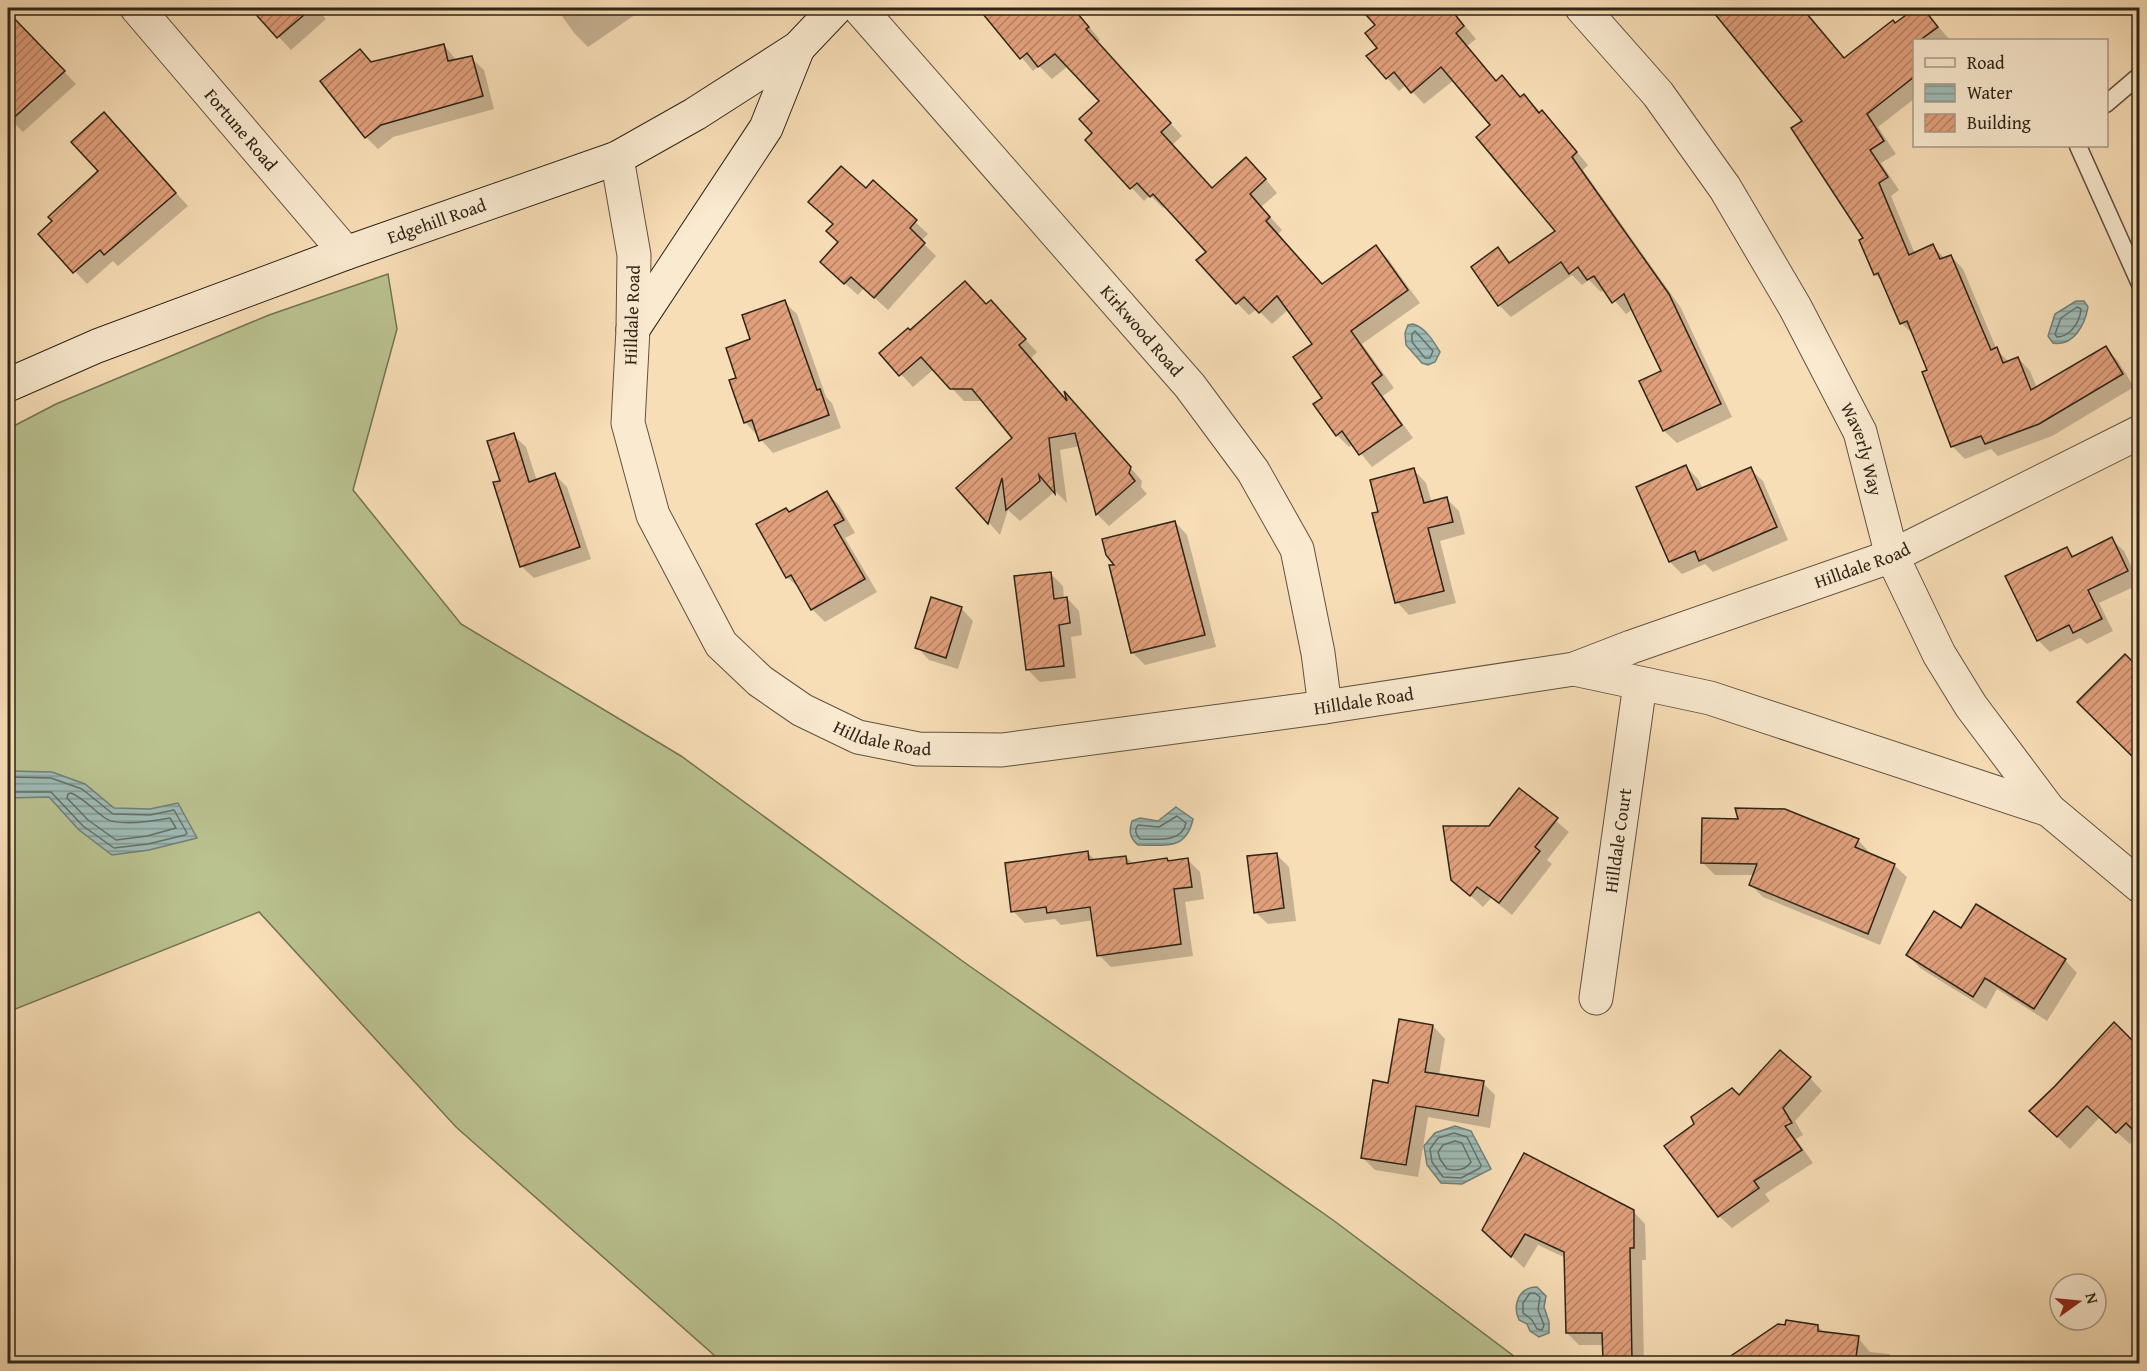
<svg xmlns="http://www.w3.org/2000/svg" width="2147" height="1371" font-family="'Gentium Book Plus',serif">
  <defs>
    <pattern id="water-rules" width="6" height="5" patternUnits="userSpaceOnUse" patternTransform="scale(1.5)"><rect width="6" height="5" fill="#9fbbb6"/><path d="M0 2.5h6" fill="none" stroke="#829893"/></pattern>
    <pattern id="building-hatch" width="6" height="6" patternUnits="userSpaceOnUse" patternTransform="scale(1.5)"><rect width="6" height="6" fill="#e1a07c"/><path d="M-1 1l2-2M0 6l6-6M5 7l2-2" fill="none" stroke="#b78265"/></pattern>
  </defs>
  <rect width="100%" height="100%" fill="#f8deb7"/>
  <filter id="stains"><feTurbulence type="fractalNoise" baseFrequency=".00333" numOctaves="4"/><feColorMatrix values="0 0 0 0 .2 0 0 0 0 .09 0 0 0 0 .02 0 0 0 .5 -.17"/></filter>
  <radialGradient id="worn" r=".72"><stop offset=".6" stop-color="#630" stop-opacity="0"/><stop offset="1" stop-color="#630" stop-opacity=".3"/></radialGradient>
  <path fill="#bac290" stroke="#747354" stroke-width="1.5" d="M388 274 397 329 353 490 461 624 681 756 968 965 1333 1220 1523 1363H723L456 1127 259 912 8 1012V429L56 404 269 315Z"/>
  <g fill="url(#water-rules)" stroke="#727f76" stroke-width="1.5">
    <path d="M2076 301H2084L2088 307C2085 325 2073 347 2053 343L2048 336 2055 314Z"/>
    <path d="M1413 324C1425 327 1434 342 1440 352L1435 362 1428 365 1422 363 1406 345 1405 333 1408 325Z"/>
    <path d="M8 771 52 772 85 784 114 808 150 809 178 803 197 838 149 850 112 855 79 830 49 797 8 798Z"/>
    <path d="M1176 807 1193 819C1186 851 1164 845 1138 845 1129 837 1129 831 1132 821L1140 818 1158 821Z"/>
    <path d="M1455 1126 1471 1131 1491 1169 1462 1184 1441 1183 1427 1165 1424 1146 1435 1133Z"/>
    <path d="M1537 1287 1546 1296 1544 1307 1549 1322V1333L1539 1337 1530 1331 1527 1324 1519 1320C1512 1305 1519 1287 1537 1287Z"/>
  </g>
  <g fill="#0003">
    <path d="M252 8H316L326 19 291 50Z"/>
    <path d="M556 8H645L588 47 575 34Z"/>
    <path d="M993 8H1074L1100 40 1097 42 1182 136 1172 145 1213 189 1259 171 1277 193 1261 207 1282 230 1278 234 1322 285 1376 247 1388 259 1420 303 1362 344 1394 388 1383 396 1413 438 1372 467 1353 444 1349 447 1337 435 1324 398 1314 344 1289 309 1272 324 1257 309 1249 315 1237 303 1208 252 1166 206 1163 208 1150 195 1144 201 1087 140 1094 133 1101 101 1068 66 1052 79 1039 66 1033 71 985 14Z"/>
    <path d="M1362 8H1450L1476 39 1467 46 1497 82 1502 77 1521 98 1524 96 1554 125 1588 165 1583 170 1681 308 1732 417 1677 443 1664 431 1641 382 1663 372 1633 309 1626 314 1605 289 1601 292 1589 280 1582 285 1572 275 1511 317 1499 305 1498 249 1511 263 1557 231 1492 125 1454 80 1424 104 1406 85 1399 91 1387 78 1368 56 1379 48 1377 25Z"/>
    <path d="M1709 8H1794L1795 9 1801 8 1845 59 1918 8H1922L1950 40H1914V99L1878 127 1896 154 1881 163 1899 190 1891 196 1915 254 1933 246 1945 259 1951 256 1963 269 1997 350 2009 362 2018 358 2030 371 2037 388 2106 348 2118 361 2134 387 2052 436 1998 456 1991 449 1965 459 1952 446 1929 370 1914 335 1901 323 1885 284 1875 274 1861 241 1866 239 1804 121Z"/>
    <path d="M8 14 76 84 23 132 8 117Z"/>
    <path d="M444 45 457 61 471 58 484 70 494 109 393 137 378 149 366 137 360 51 372 63Z"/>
    <path d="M116 127 188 206 118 266 113 261 87 284 40 234 100 172Z"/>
    <path d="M873 182 928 234 921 241 936 256 888 310 864 288 858 295 834 274 840 243 866 190Z"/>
    <path d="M784 302 797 314 826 397 832 403 841 428 773 453 745 422 738 379 752 340Z"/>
    <path d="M987 306 1003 315 1037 352 1031 358 1069 403 1076 405 1142 481 1141 487 1147 494 1109 526 1097 514 1080 446 1060 450 1067 503 1051 487 1052 494 1020 521 1008 510 1000 535 958 488 1014 438 983 401H964L934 369 913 387 881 353 910 332Z"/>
    <path d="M513 435 526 447 537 481 555 475 567 487 591 559 534 578 521 566 502 482Z"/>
    <path d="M1686 467 1698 479 1703 489 1750 469 1763 481 1788 540 1713 572 1705 564 1682 574 1670 562 1638 488Z"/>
    <path d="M1414 470 1426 483 1432 503 1447 499 1459 511 1465 534 1440 541 1456 603 1409 615 1397 602 1380 513Z"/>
    <path d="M827 493 839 505 855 533 845 538 877 592 825 622 812 609 800 589 787 577 789 513Z"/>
    <path d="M1175 522 1187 535 1216 647 1145 665 1132 652 1117 566Z"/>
    <path d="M2111 539 2124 551 2140 584 2099 603 2113 631 2087 644 2080 638 2050 652 2038 640 2066 549 2075 557Z"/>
    <path d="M1050 573 1063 586 1064 599 1067 598 1079 611 1082 635 1071 637 1076 678 1040 682 1027 669Z"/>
    <path d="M961 608 973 621 958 669 929 660 917 647Z"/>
    <path d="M2125 656 2140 670V762L2079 702Z"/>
    <path d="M1520 790 1569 832 1547 860 1552 864 1512 915 1491 898 1483 907 1453 880Z"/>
    <path d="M1858 840 1870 853V855L1894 865 1907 877 1880 945 1763 897 1751 885 1754 875H1715L1702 862Z"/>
    <path d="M1088 853 1096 861 1126 857 1133 864 1187 859 1200 872 1204 899 1185 902 1193 956 1111 967 1099 955 1094 920 1061 925 1055 919 1025 923 1013 911Z"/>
    <path d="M1276 854 1289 867 1296 921 1268 924 1255 912Z"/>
    <path d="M1962 930 2065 960 2077 973 2047 1021 1997 989 1986 1009 1920 968 1908 955Z"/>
    <path d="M2114 1024 2140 1049V1135L2130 1144 2100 1117 2070 1149 2043 1123 2056 1087Z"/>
    <path d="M1433 1026 1445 1039 1439 1075 1483 1083 1495 1095 1490 1128 1428 1117 1418 1177 1375 1170 1362 1157 1389 1085Z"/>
    <path d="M1810 1078 1822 1091 1795 1121 1803 1135 1796 1139 1813 1163 1765 1194 1770 1201 1732 1228 1719 1216 1696 1124 1740 1097Z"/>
    <path d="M1633 1211 1645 1224 1646 1260H1642L1644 1364H1608L1604 1360V1345H1579L1567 1333 1566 1258 1538 1245 1524 1268 1484 1230Z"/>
    <path d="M1818 1327 1825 1333 1858 1338 1870 1352 1889 1354 1898 1364H1718Z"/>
  </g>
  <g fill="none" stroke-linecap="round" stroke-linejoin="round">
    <g stroke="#667066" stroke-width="1.5">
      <path d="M2077 307 2081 309C2080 322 2070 337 2057 337L2055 334 2061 318Z"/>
      <path d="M1415 331 1433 351 1430 358H1425L1412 342V334Z"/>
      <path d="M8 777 51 778 82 789 113 814 150 815 174 810 187 833 185 835 148 844 114 848 83 826 51 792H8"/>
      <path d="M71 793C84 798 93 810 105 818 118 827 154 821 170 818L176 828 147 836 116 840 88 820 67 798 68 794Z"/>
      <path d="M1177 816 1186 823C1182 843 1157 839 1140 839 1136 835 1134 830 1138 825L1159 827Z"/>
      <path d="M1454 1133 1467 1137 1481 1165 1480 1168 1461 1178 1443 1177 1432 1162 1430 1149 1438 1138Z"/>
      <path d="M1455 1141 1462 1143 1471 1162C1466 1170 1456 1171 1447 1169L1440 1159 1438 1152 1443 1145Z"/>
      <path d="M1530 1293H1535L1540 1297 1538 1310 1544 1325 1542 1330 1537 1329 1532 1320 1523 1313V1303Z"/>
    </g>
  </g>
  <g fill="url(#building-hatch)" stroke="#2e2417" stroke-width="1.5">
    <path d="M250 8H312L277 38Z"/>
    <path d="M978 8H1073L1089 27 1086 29 1171 123 1161 132 1212 188 1246 157 1266 179 1250 194 1270 217 1266 221 1322 284 1376 245 1408 290 1351 331 1382 375 1372 383 1402 425 1359 455 1342 431 1336 436 1313 404 1322 398 1293 357 1312 344 1277 296 1259 313 1244 297 1236 304 1196 260 1206 252 1153 194 1150 197 1137 183 1130 189 1085 140 1092 133 1079 119 1099 101 1055 54 1038 67 1027 53 1020 59Z"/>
    <path d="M1360 8H1450L1464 26 1456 33 1496 81 1502 75 1520 97 1524 94 1539 113 1542 110 1577 152 1572 157 1669 294 1721 404 1663 431 1639 381 1661 371 1624 294 1612 303 1594 276 1587 280 1578 267 1569 274 1561 262 1498 306 1471 267 1498 247 1509 263 1555 231 1476 137 1490 125 1441 67 1411 93 1394 72 1386 79 1366 56 1377 48 1365 33 1375 25Z"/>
    <path d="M1710 8H1802L1844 58 1893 20 1895 23 1916 8H1923L1938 27 1920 40H1914V77L1867 114 1884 141 1870 150 1888 177 1879 183 1909 255 1933 244 1940 259 1951 255 1991 350 1997 347 2003 363 2018 357 2031 390 2106 346 2123 374 2039 424 1985 444 1981 436 1951 447 1922 372 1927 370 1907 321 1900 324 1878 273 1874 275 1859 240 1863 238 1791 128 1802 121Z"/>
    <path d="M8 12 65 71 8 123Z"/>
    <path d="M444 44 448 61 472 56 483 96 381 125 365 138 320 81 360 49 371 62Z"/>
    <path d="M104 112 176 193 104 255 100 250 73 273 38 234 52 221 48 217 98 171 71 142Z"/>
    <path d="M841 166 866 188 873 180 917 220 910 228 925 243 874 298 851 277 844 284 820 262 838 242 826 231 833 224 808 202Z"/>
    <path d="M965 281 986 304 991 300 1026 339 1019 345 1067 401 1064 391 1131 467 1129 473 1135 481 1096 515 1075 433 1049 438 1055 494 1039 475 1040 481 1006 510 1002 478 988 524 956 488 1012 438 972 389H950L921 357 899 376 879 353 908 328 910 330Z"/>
    <path d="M785 300 817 390 820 389 829 415 759 441 752 420 744 423 729 380 736 378 726 348 750 339 742 315Z"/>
    <path d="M514 433 529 482 555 473 580 547 520 567 493 482 500 481 487 441Z"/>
    <path d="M1686 465 1697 490 1751 467 1777 527 1699 561 1695 551 1669 562 1636 487Z"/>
    <path d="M1414 468 1424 503 1447 497 1453 522 1428 528 1444 591 1395 603 1372 513 1378 512 1370 480Z"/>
    <path d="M827 491 844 520 834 525 865 579 811 610 791 575 786 578 756 524 786 508 789 512Z"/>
    <path d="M1175 521 1205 635 1131 653 1109 565H1114L1106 555 1102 539Z"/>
    <path d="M2112 537 2128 571 2088 590 2102 619 2073 633 2069 625 2037 641 2005 576 2067 547 2072 557Z"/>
    <path d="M1051 572 1054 599 1067 597 1070 623 1059 625 1064 666 1026 670 1014 576Z"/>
    <path d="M931 597 962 607 946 658 915 648Z"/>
    <path d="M2125 654 2139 668V763L2077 702Z"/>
    <path d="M1519 788 1558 818 1535 847 1540 851 1499 903 1477 887 1470 896 1451 880 1443 826H1489Z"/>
    <path d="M1735 808 1785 809 1859 839 1855 847 1895 864 1868 934 1749 885 1757 864 1701 863 1702 818 1738 819Z"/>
    <path d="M1088 851 1089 860 1126 856 1127 864 1167 858 1168 861 1188 858 1192 887 1174 889 1181 944 1097 956 1090 907 1047 913 1046 907 1011 912 1005 863Z"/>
    <path d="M1277 853 1284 908 1254 913 1247 856Z"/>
    <path d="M1976 904 2066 959 2034 1009 1985 978 1973 997 1906 955 1934 911 1961 928Z"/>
    <path d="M1399 1019 1433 1025 1425 1072 1484 1081 1478 1116 1416 1106 1406 1165 1361 1158 1373 1080 1388 1083Z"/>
    <path d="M2114 1022 2139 1047V1136L2126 1123 2116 1133 2087 1106 2057 1137 2029 1111 2055 1086Z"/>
    <path d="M1780 1050 1811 1077 1783 1108 1792 1123 1785 1126 1802 1150 1754 1181 1759 1188 1718 1217 1664 1146 1694 1124 1691 1117 1732 1088 1739 1095Z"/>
    <path d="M1524 1153 1634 1210V1248H1630L1632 1360 1603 1361 1602 1333H1566L1564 1252 1525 1234 1511 1257 1482 1230Z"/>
    <path d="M1786 1320 1818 1325V1331L1859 1336 1855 1364H1719L1778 1324 1785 1325Z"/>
  </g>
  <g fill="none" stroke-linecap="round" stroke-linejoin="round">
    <defs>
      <g id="lane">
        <path d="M2106 104 2140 75"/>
        <path d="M2078 146 2140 284"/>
      </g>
      <g id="street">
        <path id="s1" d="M137 8 346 253"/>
        <path id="s2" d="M859 8 1190 386 1253 471 1297 549 1318 653 1325 707"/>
        <path id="s3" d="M1582 8 1658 94 1725 188 1795 307 1860 432 1892 556 1939 654 1971 706 2049 810 2140 886"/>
        <path id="s4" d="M617 158 634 255 633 329 628 423 653 515 721 644 760 681 802 710 858 737 918 749 1002 750 1325 707 1574 669 1631 647 1892 556 2140 432"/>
        <path d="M1574 669 1710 698 2049 810"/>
        <path id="s5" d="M1596 998 1640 684"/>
      </g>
      <g id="secondary">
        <path d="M633 329 766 128 798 48"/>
        <path id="s6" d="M8 385 97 346 346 253 617 158 695 114 798 48 836 8"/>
      </g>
    </defs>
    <use href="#lane" stroke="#60523f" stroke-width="19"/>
    <use href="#street" stroke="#60523f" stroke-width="35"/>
    <use href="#secondary" stroke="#2e2417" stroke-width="35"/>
    <use href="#lane" stroke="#faead0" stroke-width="16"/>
    <use href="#street" stroke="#faead0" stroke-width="33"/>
    <use href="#secondary" stroke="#faead0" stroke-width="33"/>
  </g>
  <g text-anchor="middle" stroke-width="5" stroke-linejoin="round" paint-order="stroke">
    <g font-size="18" fill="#2e2417" stroke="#faead0">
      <text dy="6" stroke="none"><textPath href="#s1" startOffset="160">Fortune Road</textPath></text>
      <text dy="6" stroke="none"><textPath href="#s6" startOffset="459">Edgehill Road</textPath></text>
      <text transform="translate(632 315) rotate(-88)" y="6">Hilldale Road</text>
      <text dy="6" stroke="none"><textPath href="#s2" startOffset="429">Kirkwood Road</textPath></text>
      <text dy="6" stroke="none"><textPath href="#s3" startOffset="526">Waverly Way</textPath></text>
      <text dy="6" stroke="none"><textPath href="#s4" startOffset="1704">Hilldale Road</textPath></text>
      <text dy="6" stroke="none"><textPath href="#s4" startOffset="1185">Hilldale Road</textPath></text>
      <text dy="6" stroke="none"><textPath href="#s4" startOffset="699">Hilldale Road</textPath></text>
      <text dy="6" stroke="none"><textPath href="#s5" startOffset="159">Hilldale Court</textPath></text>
    </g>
  </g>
  <rect width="2147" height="1371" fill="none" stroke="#f8deb7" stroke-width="30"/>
  <rect x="9" y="9" width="2129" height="1353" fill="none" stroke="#2e2417" stroke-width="3"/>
  <rect x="15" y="15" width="2117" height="1341" fill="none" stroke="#2e2417" stroke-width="1.5"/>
  <rect x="1913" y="39" width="195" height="108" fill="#faead0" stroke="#a89b86" stroke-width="1.5"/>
  <rect x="1925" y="58" width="30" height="9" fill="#faead0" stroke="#a89b86" stroke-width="1.5"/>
  <text x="1967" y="69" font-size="18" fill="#2e2417">Road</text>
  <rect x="1925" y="84" width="30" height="18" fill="url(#water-rules)" stroke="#a89b86" stroke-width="1.5"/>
  <text x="1967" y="99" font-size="18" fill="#2e2417">Water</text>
  <rect x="1925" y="114" width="30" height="18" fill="url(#building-hatch)" stroke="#a89b86" stroke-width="1.5"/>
  <text x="1967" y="129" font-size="18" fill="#2e2417">Building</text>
  <g transform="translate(2078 1302) rotate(75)"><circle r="28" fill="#faead0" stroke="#a89b86" stroke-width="1.5"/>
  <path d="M0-4.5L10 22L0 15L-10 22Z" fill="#8f2418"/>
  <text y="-9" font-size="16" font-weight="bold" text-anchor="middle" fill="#2e2417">N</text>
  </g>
  <rect width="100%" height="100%" filter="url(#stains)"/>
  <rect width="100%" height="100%" fill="url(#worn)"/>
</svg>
